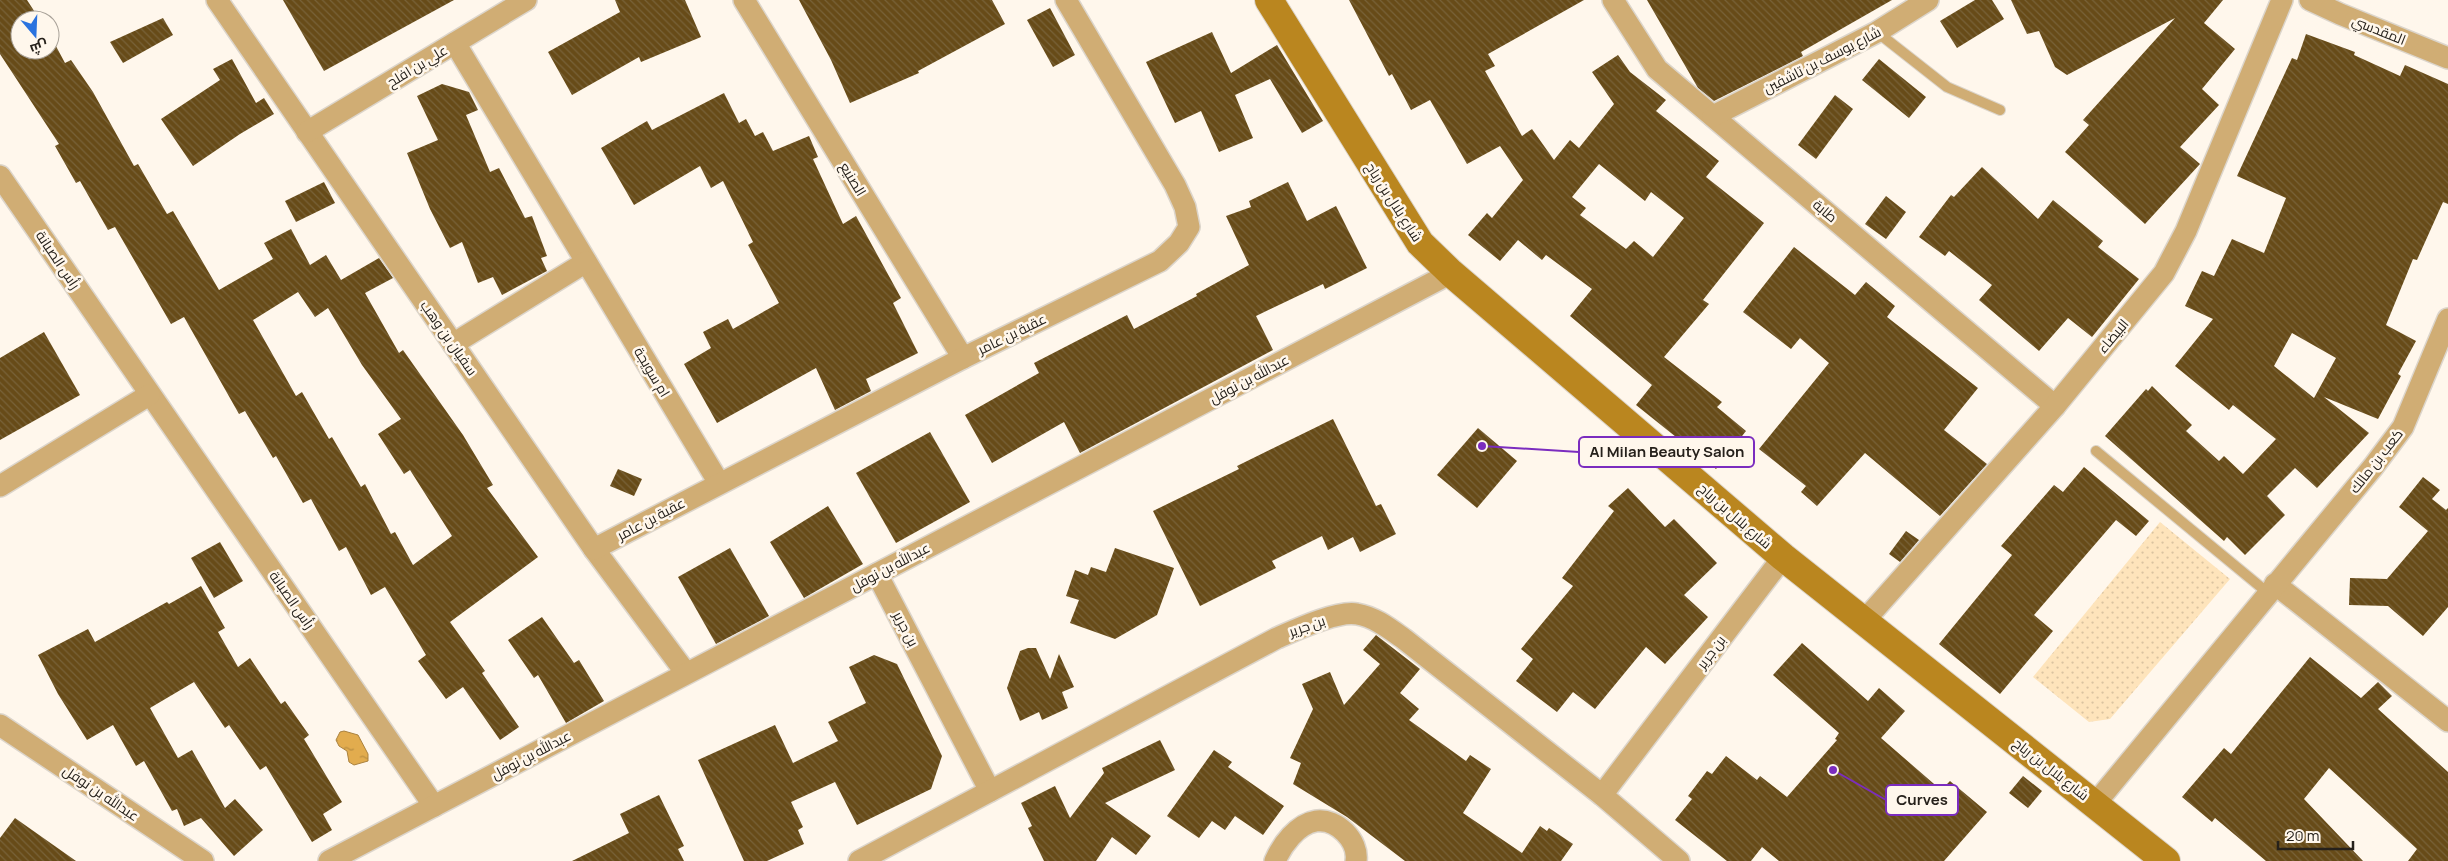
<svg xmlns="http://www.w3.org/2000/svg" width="2448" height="861" font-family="Manrope,Cairo,sans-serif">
  <defs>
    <pattern id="park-dots" width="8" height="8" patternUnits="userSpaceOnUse" patternTransform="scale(1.25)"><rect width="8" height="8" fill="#fee4bb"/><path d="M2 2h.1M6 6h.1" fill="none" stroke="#dac3a0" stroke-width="1.8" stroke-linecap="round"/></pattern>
    <pattern id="water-ripples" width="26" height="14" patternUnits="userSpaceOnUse" patternTransform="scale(1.25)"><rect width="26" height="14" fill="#e2ac4e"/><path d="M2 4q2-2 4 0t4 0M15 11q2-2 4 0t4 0" fill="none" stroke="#b78c40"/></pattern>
    <pattern id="building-back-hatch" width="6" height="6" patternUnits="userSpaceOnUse" patternTransform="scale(1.25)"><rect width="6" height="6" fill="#674b18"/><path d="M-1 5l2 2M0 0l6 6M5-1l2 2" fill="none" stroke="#786239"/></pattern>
  </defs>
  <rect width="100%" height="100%" fill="#fff7ec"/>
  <path fill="url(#park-dots)" d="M2160 522 2230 579 2110 719 2089 722 2033 677Z"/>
  <path fill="url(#water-ripples)" stroke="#aa823f" d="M344 731 358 735 368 754V761L354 765 349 762 347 751 339 746 336 740 340 732Z"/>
  <g fill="url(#building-back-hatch)" fill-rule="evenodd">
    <path d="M0 0H27L40 20H20V50H50V35L65 63 71 60 93 92 134 166 138 164 167 214 173 211 219 290 273 259 264 243 291 229 310 265 326 255 341 280 379 258 393 278 365 293 399 353 403 350 463 435 493 485 487 488 538 557 450 622 485 671 482 673 519 727 500 740 463 687 446 699 418 661 426 655 385 587 371 595 346 547 339 551 311 499 303 503 276 456 273 458 245 411 239 414 184 317 171 324 115 227 108 230 80 181 76 183 55 146 59 144 0 54ZM298 292 315 317 328 308 362 365 401 419 378 434 404 474 410 470 452 536 413 565 395 532 391 534 365 484 361 487 332 437 329 439 302 392 296 396 253 320Z"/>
    <path d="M283 0H454L324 71Z"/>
    <path d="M615 0H685L701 37 641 62 639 57 572 95 548 52 620 12Z"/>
    <path d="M799 0H992L1005 24 918 71 919 73 850 103 831 60Z"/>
    <path d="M1349 0H1584L1488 54 1495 66 1485 71 1522 136 1532 129 1554 160 1570 140 1579 148 1614 104 1592 72 1618 55 1630 72 1666 100 1656 111 1719 161 1706 177 1764 223 1703 300 1709 304 1664 357 1722 402 1717 407 1746 431 1716 469 1636 405 1652 385 1570 316 1592 289 1546 255 1542 260 1518 240 1500 261 1468 235 1487 213 1492 218 1523 180 1500 146 1467 164 1430 100 1411 110 1392 74 1389 76ZM1599 164 1645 201 1651 192 1684 218 1653 257 1634 241 1626 249 1580 215 1586 208 1572 197Z"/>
    <path d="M1647 0H1892L1801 52 1803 56 1714 101 1698 88Z"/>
    <path d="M1975 0H1992L2004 19 1957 48 1940 21Z"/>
    <path d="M2011 0H2223L2204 23 2235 49 2202 89 2219 105 2180 147 2200 164 2145 224 2065 152 2089 125 2083 120 2175 18 2067 75 2055 67 2039 31 2027 34Z"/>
    <path d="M1050 8 1075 55 1053 67 1027 20Z"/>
    <path d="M163 18 173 35 123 63 110 42Z"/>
    <path d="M1212 32 1231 73 1277 45 1323 121 1302 133 1270 79 1235 95 1253 138 1219 152 1201 111 1175 123 1146 62Z"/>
    <path d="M2306 34 2355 52 2354 55 2400 76 2405 65 2448 84V204L2443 202 2417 260 2413 259 2386 325 2416 341 2398 374 2401 376 2378 419 2324 397 2369 433 2317 488 2295 468 2267 496 2285 515 2245 555 2227 537 2224 541 2105 436 2146 389 2148 391 2152 386 2192 425 2186 431 2219 461 2224 456 2243 474 2276 439 2233 405 2229 410 2175 366 2213 319 2185 306 2202 271 2214 276 2232 239 2264 253 2286 198 2237 176 2292 58 2297 60ZM2292 333 2336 358 2314 398 2274 366Z"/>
    <path d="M232 59 256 103 264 98 274 114 240 134 193 166 161 119 220 80 213 69Z"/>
    <path d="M1879 59 1926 97 1909 118 1862 80Z"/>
    <path d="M442 84 469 92 478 110 466 115 490 172 499 168 525 218 532 216 547 256 541 258 547 271 502 295 493 277 478 283 462 242 450 248 430 209 407 153 438 140 417 96Z"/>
    <path d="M724 93 739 123 746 119 755 136 763 132 773 151 809 136 818 157 813 159 843 224 856 216 901 298 893 303 918 353 866 379 871 391 835 410 816 368 717 423 684 364 711 348 703 332 728 319 733 329 779 303 748 245 753 242 723 181 711 188 700 166 634 205 601 148 647 121 652 130Z"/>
    <path d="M1835 95 1853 109 1816 159 1798 145Z"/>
    <path d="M1982 167 2038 219 2053 200 2103 241 2098 247 2139 279 2092 337 2068 318 2039 351 1979 300 1992 285 1949 251 1945 256 1919 237 1951 195 1954 197Z"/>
    <path d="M324 182 335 203 296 222 285 201Z"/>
    <path d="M1288 182 1307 221 1336 206 1367 268 1325 289 1323 284 1256 316 1273 350 1080 453 1064 422 992 463 965 415 1039 373 1034 363 1127 315 1134 329 1197 296 1196 294 1249 265 1226 216 1251 207 1249 201Z"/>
    <path d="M1886 196 1906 212 1886 239 1865 224Z"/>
    <path d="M1794 247 1855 295 1866 282 1895 306 1887 317 1978 388 1944 430 1987 464 1940 516 1865 453 1817 506 1801 492 1806 486 1759 449 1829 363 1800 338 1791 349 1743 312Z"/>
    <path d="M44 332 80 395 0 440V358Z"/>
    <path d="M1333 419 1376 506 1381 504 1396 534 1360 552 1353 537 1328 550 1322 536 1272 561 1276 568 1200 606 1153 511 1239 469 1237 466Z"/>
    <path d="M1478 428 1517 461 1477 508 1437 475Z"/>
    <path d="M930 432 970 502 896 543 856 473Z"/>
    <path d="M2084 467 2149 521 2136 536 2116 520 2034 615 2053 631 2000 694 1939 644 2012 555 2001 546 2054 485 2063 492Z"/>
    <path d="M618 469 642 479 634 496 610 486Z"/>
    <path d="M2423 477 2440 490 2432 499 2446 510 2448 508V607L2423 636 2388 606 2349 605 2350 578 2387 579 2428 531 2399 507Z"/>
    <path d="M1628 488 1665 527 1674 519 1717 563 1684 595 1708 617 1665 664 1646 647 1595 709 1573 692 1557 712 1516 681 1533 659 1521 649 1573 586 1562 578 1614 511 1608 506Z"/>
    <path d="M828 506 863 564 804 598 770 542Z"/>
    <path d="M1906 531 1919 540 1900 562 1889 554Z"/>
    <path d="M220 542 243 581 214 598 191 558Z"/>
    <path d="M730 548 769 616 716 644 678 577Z"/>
    <path d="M1115 548 1174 568 1157 615 1115 639 1070 623 1079 600 1066 596 1075 570 1088 575 1091 567 1106 572Z"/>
    <path d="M201 586 225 628 218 632 238 667 250 658 281 704 285 701 309 735 304 739 342 802 323 814 332 830 312 842 266 766 260 770 229 725 225 728 194 682 150 708 178 758 192 750 225 808 235 799 263 830 234 856 201 818 184 826 177 809 172 811 144 761 136 766 113 725 87 740 58 694 38 655 88 629 95 642 167 602 169 604Z"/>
    <path d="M542 617 574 663 579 660 604 701 566 723 538 675 534 678 508 640Z"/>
    <path d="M1376 635 1420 669 1400 693 1419 709 1409 720 1466 761 1470 755 1491 769 1463 813 1522 853 1540 826 1547 831 1549 828 1573 844 1561 861H1405L1347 817 1293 784 1301 763 1290 758 1313 709 1302 684 1330 672 1344 705 1380 664 1363 650Z"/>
    <path d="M1802 643 1868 701 1879 688 1905 711 1881 738 1941 790 1950 781 1987 812 1944 861H1779L1762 847 1751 861H1727L1675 820 1692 799 1688 796 1707 771 1712 774 1726 756 1757 780 1760 776 1787 797 1837 740 1835 739 1839 733 1773 675Z"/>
    <path d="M1028 648H1036L1050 679 1059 654 1074 687 1062 692 1068 708 1042 720 1039 712 1020 721 1007 688 1020 651Z"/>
    <path d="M874 655 897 664 942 756 931 789 857 825 835 782 791 802 803 827 798 830 804 844 767 861H744L698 760 775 725 793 763 838 741 828 722 866 703 849 667Z"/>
    <path d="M2310 657 2361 698 2378 682 2392 696 2378 709 2448 772V861H2408L2417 849 2329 768 2304 799 2363 861H2266L2215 818 2212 822 2182 797 2224 748 2231 754Z"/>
    <path d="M1160 740 1175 770 1105 803 1151 836 1136 855 1112 837 1096 861H1044L1028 828 1032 826 1021 803 1055 786 1070 818 1104 773 1102 768Z"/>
    <path d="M1214 750 1232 762 1228 767 1284 806 1263 835 1235 816 1225 830 1212 821 1199 838 1167 816Z"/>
    <path d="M2023 776 2042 791 2028 808 2009 793Z"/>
    <path d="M659 795 684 846 678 849 684 861H572L629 833 620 814Z"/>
    <path d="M15 818 76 861H0V838Z"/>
  </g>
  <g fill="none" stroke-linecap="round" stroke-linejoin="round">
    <defs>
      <g id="lane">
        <path d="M1877 32 1947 87 2000 110"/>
        <path d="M2096 451 2268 593"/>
      </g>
      <g id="street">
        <path d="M217 0 594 549 686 673"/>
        <path d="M744 0 963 358"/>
        <path d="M1613 0 1657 69 2055 406"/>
        <path d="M2310 0 2340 14 2448 58"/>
        <path d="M455 43 719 483"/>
        <path d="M1713 116 1877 32 1928 0"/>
        <path d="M307 132 526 0"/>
        <path d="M0 176 434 806"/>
        <path d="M453 344 586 262"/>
        <path d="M0 486 149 395"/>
        <path d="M594 549 963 358 1160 261 1179 243 1189 227 1185 207 1175 185 1066 0"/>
        <path d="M877 574 990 791"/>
        <path d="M2275 584 2448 721"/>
        <path d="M1864 621 2055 406 2164 273 2186 231 2282 0"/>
        <path d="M0 725 203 861"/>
        <path d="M1602 795 1783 557"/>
        <path d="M2095 804 2373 467 2403 427 2448 319"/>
        <path d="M329 861 1451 273"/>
        <path d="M859 861 1277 638C1295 630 1338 610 1357 614 1375 617 1390 629 1404 639L1602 795 1679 861"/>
        <path d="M1275 861C1282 845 1297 824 1316 821 1337 818 1359 841 1356 861"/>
      </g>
      <path id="secondary" d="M1269 0 1420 243 1451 273 1783 557 2166 861"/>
    </defs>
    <use href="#lane" stroke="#dcd5cb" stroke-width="12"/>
    <use href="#street" stroke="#dcd5cb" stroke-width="24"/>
    <use href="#secondary" stroke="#dcd5cb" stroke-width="30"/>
    <use href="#lane" stroke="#d0ad74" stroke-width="10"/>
    <use href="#street" stroke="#d0ad74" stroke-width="21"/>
    <use href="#secondary" stroke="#ba861f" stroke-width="28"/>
  </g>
  <g text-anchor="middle" stroke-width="5" stroke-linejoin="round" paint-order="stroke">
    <g font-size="14" fill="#26211b" stroke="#fff7ec">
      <text transform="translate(2379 30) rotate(22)" y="5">المقدسي</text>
      <text transform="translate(1822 60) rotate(-27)" y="5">شارع يوسف بن تاشفين</text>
      <text transform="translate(417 66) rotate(-31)" y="5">علي بن افلح</text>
      <text transform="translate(853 179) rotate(59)" y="5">الصنيع</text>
      <text transform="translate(1394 202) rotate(57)" y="5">شارع بلال بن رباح</text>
      <text transform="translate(1825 211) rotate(40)" y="5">طابة</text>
      <text transform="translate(58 260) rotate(56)" y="5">رأس الصبانة</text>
      <text transform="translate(1012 334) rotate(-26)" y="5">عقبة بن عامر</text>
      <text transform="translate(2113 336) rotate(-50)" y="5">البيضاء</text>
      <text transform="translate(449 338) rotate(55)" y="5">سفيان بن وهب</text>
      <text transform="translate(652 372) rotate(59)" y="5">ام سويجة</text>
      <text transform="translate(1249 379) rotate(-28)" y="5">عبدالله بن نوفل</text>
      <text transform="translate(2376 461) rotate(-52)" y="5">كعب بن مالك</text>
      <text transform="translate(1735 516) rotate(41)" y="5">شارع بلال بن رباح</text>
      <text transform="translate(651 519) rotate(-28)" y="5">عقبة بن عامر</text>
      <text transform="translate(890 567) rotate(-28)" y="5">عبدالله بن نوفل</text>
      <text transform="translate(292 600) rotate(55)" y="5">رأس الصبانة</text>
      <text transform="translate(1307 626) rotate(-19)" y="5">بن جرير</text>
      <text transform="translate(906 629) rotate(62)" y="5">بن جرير</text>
      <text transform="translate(1711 652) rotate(-53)" y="5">بن جرير</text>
      <text transform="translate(531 755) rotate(-28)" y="5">عبدالله بن نوفل</text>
      <text transform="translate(2051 769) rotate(38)" y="5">شارع بلال بن رباح</text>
      <text transform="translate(101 793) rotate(34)" y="5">عبدالله بن نوفل</text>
    </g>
  </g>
  <path fill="none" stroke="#7b2cbf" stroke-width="2" d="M1482 446L1579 452M1833 770L1886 800"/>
  <g fill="#7b2cbf" stroke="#fff7ec" stroke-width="2">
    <circle cx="1482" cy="446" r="5"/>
    <circle cx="1833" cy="770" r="5"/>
  </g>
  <g fill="#fff7ec" stroke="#7b2cbf" stroke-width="2">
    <rect x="1579" y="437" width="175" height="30" rx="5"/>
    <rect x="1886" y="785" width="72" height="30" rx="5"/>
  </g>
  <g font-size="15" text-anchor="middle" font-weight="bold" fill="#26211b">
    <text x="1667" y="457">Al Milan Beauty Salon</text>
    <text x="1922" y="805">Curves</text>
  </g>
  <g transform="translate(35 35) rotate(161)"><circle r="24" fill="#fff7ec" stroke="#a8a198"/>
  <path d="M0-4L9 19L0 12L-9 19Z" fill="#2b73df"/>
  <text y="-8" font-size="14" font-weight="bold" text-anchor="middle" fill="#26211b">ش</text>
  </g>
  <path d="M2278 841v8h75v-8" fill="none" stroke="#26211b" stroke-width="2.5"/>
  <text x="2286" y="841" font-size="15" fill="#26211b" stroke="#fff7ec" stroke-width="4" paint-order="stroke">20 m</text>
</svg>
